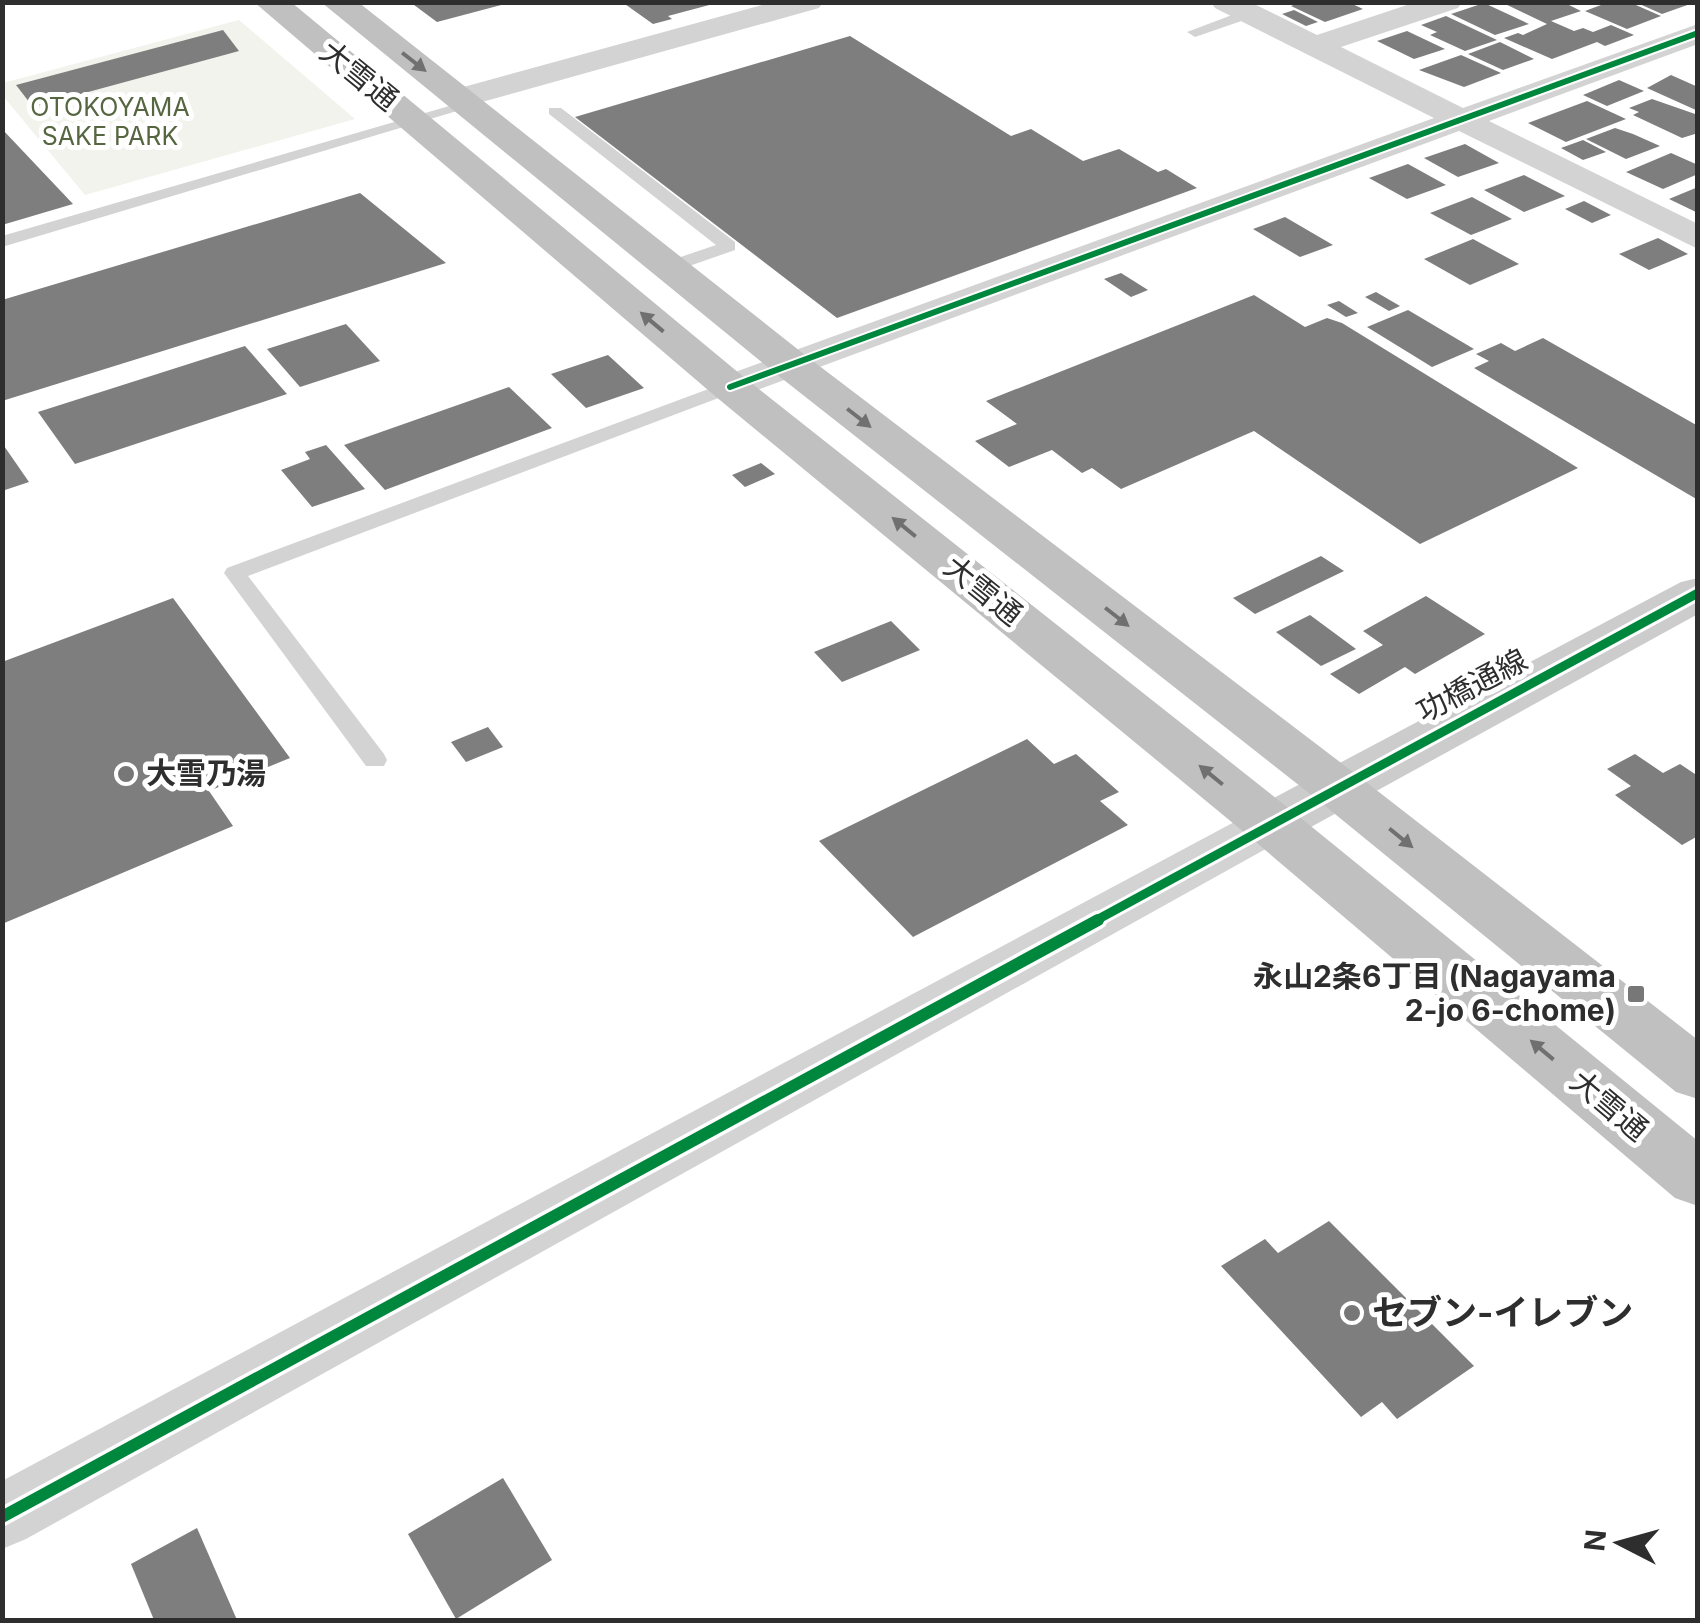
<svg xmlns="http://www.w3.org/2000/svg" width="1700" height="1623" font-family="Inter,'Noto Sans JP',sans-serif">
  <rect width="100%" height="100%" fill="#fff"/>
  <path fill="#f1f3ec" d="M239 20 355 119 85 195 3 96V83Z"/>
  <g fill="#7e7e7e">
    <path d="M410 2H505V4L437 22Z"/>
    <path d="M622 2H713V4L668 16 672 19 653 24Z"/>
    <path d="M1301 2H1348L1363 9 1325 22 1291 6Z"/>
    <path d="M1501 2H1563L1581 11 1551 21 1574 31 1583 28 1593 32 1611 25 1634 35 1605 46 1597 42 1552 59 1504 38 1518 33 1523 35 1547 24Z"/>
    <path d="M1609 2H1629L1661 16 1627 29 1585 11Z"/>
    <path d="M1635 2H1693V3L1662 14Z"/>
    <path d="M1484 3 1529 24 1495 35 1451 14Z"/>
    <path d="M1294 10 1318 22 1306 26 1282 14Z"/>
    <path d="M1446 16 1497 40 1465 51 1430 35 1437 32 1421 25Z"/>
    <path d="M223 30 239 51 33 107 16 85Z"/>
    <path d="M1407 31 1445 49 1414 59 1377 41Z"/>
    <path d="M850 36 1011 136 1031 129 1083 161 1119 149 1158 172 1166 169 1197 188 837 318 575 117Z"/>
    <path d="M1500 42 1534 59 1503 70 1468 54Z"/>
    <path d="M1461 55 1501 73 1464 87 1419 70Z"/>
    <path d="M1671 75 1698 87V111L1647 88Z"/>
    <path d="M1619 80 1644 91 1607 106 1583 95Z"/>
    <path d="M1652 99 1698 115V133L1682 138 1633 115 1639 112 1629 108Z"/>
    <path d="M1587 101 1626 119 1566 142 1528 123Z"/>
    <path d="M1615 128 1633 134 1660 146 1626 159 1586 139Z"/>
    <path d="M2 129 73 204 2 225Z"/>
    <path d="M1583 140 1606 152 1583 160 1561 148Z"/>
    <path d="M1465 144 1499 163 1458 177 1424 158Z"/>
    <path d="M1671 153 1698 165V174L1663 189 1626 172Z"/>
    <path d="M1408 164 1446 185 1407 199 1369 178Z"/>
    <path d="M1524 175 1565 196 1524 212 1484 190Z"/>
    <path d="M1698 187V213L1669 199Z"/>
    <path d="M360 193 446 263 2 401V300Z"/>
    <path d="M1472 197 1512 219 1471 235 1430 213Z"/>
    <path d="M1584 201 1611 215 1592 223 1565 209Z"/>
    <path d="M1285 217 1333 245 1300 257 1253 229Z"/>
    <path d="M1658 238 1688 254 1649 270 1619 254Z"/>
    <path d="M1473 239 1519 264 1470 285 1424 259Z"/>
    <path d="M1121 273 1148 290 1131 297 1104 279Z"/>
    <path d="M1376 292 1400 306 1389 311 1365 297Z"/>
    <path d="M1254 295 1305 327 1327 318 1342 323 1578 468 1420 544 1254 431 1121 489 1092 468 1082 473 1052 450 1009 467 975 441 1017 424 986 401Z"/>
    <path d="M1339 301 1358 313 1346 317 1327 305Z"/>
    <path d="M1408 310 1474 349 1432 367 1367 327Z"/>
    <path d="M346 324 380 361 300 387 267 349Z"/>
    <path d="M1543 338 1698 426V500L1474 368 1489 361 1476 354 1501 343 1515 351Z"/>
    <path d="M245 346 287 394 75 464 38 412Z"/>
    <path d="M608 355 644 388 586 408 551 374Z"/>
    <path d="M509 387 552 428 385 490 344 445Z"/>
    <path d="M2 443 29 482 2 491Z"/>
    <path d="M326 445 365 489 312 507 281 470 310 459 305 452Z"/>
    <path d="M761 463 775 474 745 487 732 475Z"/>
    <path d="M1321 556 1344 571 1255 614 1233 598Z"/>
    <path d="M1426 596 1485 634 1415 674 1405 667 1359 694 1330 674 1383 645 1363 631Z"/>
    <path d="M173 598 290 758 209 791 233 826 2 924V662Z"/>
    <path d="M1310 615 1356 649 1321 666 1276 632Z"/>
    <path d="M891 621 920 650 842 682 814 652Z"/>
    <path d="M488 727 503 747 466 762 451 742Z"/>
    <path d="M1027 739 1054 764 1076 754 1119 792 1100 801 1128 825 913 937 819 841Z"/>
    <path d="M1635 754 1663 773 1680 764 1698 776V836L1682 845 1615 795 1631 786 1607 769Z"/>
    <path d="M1329 1221 1474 1366 1397 1419 1382 1402 1361 1417 1221 1266 1265 1239 1278 1253Z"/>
    <path d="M503 1478 552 1560 456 1619 408 1534Z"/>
    <path d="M197 1528 237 1620H154L131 1564Z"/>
  </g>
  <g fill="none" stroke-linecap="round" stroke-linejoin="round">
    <g fill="#d3d3d3" fill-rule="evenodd">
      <path d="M1248 9 1256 14 1253 17 1195 37 1187 32Z"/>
      <path d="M463 102 477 105 2 247V236Z"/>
      <path d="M549 108H561L735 242V250L675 271H663V263L716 245 549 114Z"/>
      <path d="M730 381 737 383V391L248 576 384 754 387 760 384 766H366L224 573 227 568Z"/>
    </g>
    <g fill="#d3d3d3" fill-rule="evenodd">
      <path d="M773 2H823L819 8 471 105H449L444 98 449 91Z"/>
      <path d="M1211 2H1250L1317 35 1416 2H1462L1458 8 1341 47 1463 108 1698 24V44L1489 121 1698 224V249L1459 131 744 395 730 399 716 395 710 387 716 379 1434 118 1215 8Z"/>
      <path d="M1271 806 1289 812 1296 824 1289 836 26 1539 2 1549V1481L1253 812Z"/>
    </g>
    <path fill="#ccc" fill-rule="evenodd" d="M1698 578V614L1291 838 1271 843 1251 838 1243 824 1251 810 1681 582Z"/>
    <g fill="#c0c0c0" fill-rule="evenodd">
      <path d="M254 2H291L745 378 1291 810 1698 1141V1206L1675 1198 1251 838 715 396Z"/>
      <path d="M321 2H358L805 355 1357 775 1698 1040V1099L1676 1092 1319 801 775 373Z"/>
    </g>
    <defs>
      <path id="cycleway-far2" d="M730 387 1698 33"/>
      <path id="cycleway-far1" d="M1093 922 1698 593"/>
      <path id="cycleway" d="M2 1517 1098 920"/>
    </defs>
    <use href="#cycleway-far2" stroke="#fff" stroke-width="10"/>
    <use href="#cycleway-far1" stroke="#fff" stroke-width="15"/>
    <use href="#cycleway" stroke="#fff" stroke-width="19"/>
    <use href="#cycleway-far2" stroke="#00873e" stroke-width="6"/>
    <use href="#cycleway-far1" stroke="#00873e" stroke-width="9"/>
    <use href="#cycleway" stroke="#00873e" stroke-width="12"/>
  </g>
  <defs><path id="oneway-solid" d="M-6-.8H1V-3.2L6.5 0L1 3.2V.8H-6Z" transform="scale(2.5)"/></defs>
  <g fill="#707070">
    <use href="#oneway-solid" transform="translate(414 62) rotate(38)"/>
    <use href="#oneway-solid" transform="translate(652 322) rotate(-140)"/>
    <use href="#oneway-solid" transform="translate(859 418) rotate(38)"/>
    <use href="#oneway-solid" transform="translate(904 527) rotate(-141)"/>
    <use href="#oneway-solid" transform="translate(1117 617) rotate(38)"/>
    <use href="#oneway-solid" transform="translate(1211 775) rotate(-141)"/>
    <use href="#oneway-solid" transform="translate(1401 838) rotate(39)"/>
    <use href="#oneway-solid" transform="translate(1542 1050) rotate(-140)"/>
  </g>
  <g fill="#777" stroke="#fff" stroke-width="4">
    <circle cx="126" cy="774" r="10"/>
    <rect x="1626" y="984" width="20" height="20" rx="5"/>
    <circle cx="1352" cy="1313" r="10"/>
  </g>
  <g text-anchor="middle" stroke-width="10" stroke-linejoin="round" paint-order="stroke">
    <g font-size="25" fill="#556640" stroke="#fff">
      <text x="110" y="116">OTOKOYAMA<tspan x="110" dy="29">SAKE PARK</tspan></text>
    </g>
    <g font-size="30" fill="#2e2e2e" stroke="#fff">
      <text transform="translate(359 76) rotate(39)" y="10">大雪通</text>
      <text transform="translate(983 591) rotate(39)" y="10">大雪通</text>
      <text transform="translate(1472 686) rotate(-28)" y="10">功橋通線</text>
      <text transform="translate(1609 1106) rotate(40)" y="10">大雪通</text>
    </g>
    <g font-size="30" font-weight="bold" fill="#2e2e2e" stroke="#fff" text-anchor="start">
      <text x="146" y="784">大雪乃湯</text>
      <text x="1616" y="987" text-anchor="end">永山2条6丁目 (Nagayama<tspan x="1616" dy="34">2-jo 6-chome)</tspan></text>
    </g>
    <g font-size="35" font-weight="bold" fill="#2e2e2e" stroke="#fff" text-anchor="start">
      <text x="1372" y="1325">セブン-イレブン</text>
    </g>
  </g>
  <rect width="1700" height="1623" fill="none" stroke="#2e2e2e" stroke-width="10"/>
  <g transform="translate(1620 1543) rotate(276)" stroke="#ffffff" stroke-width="8" paint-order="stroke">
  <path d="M0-8L18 38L0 25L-18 38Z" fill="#2e2e2e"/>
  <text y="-15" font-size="28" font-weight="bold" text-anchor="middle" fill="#2e2e2e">N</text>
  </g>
</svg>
